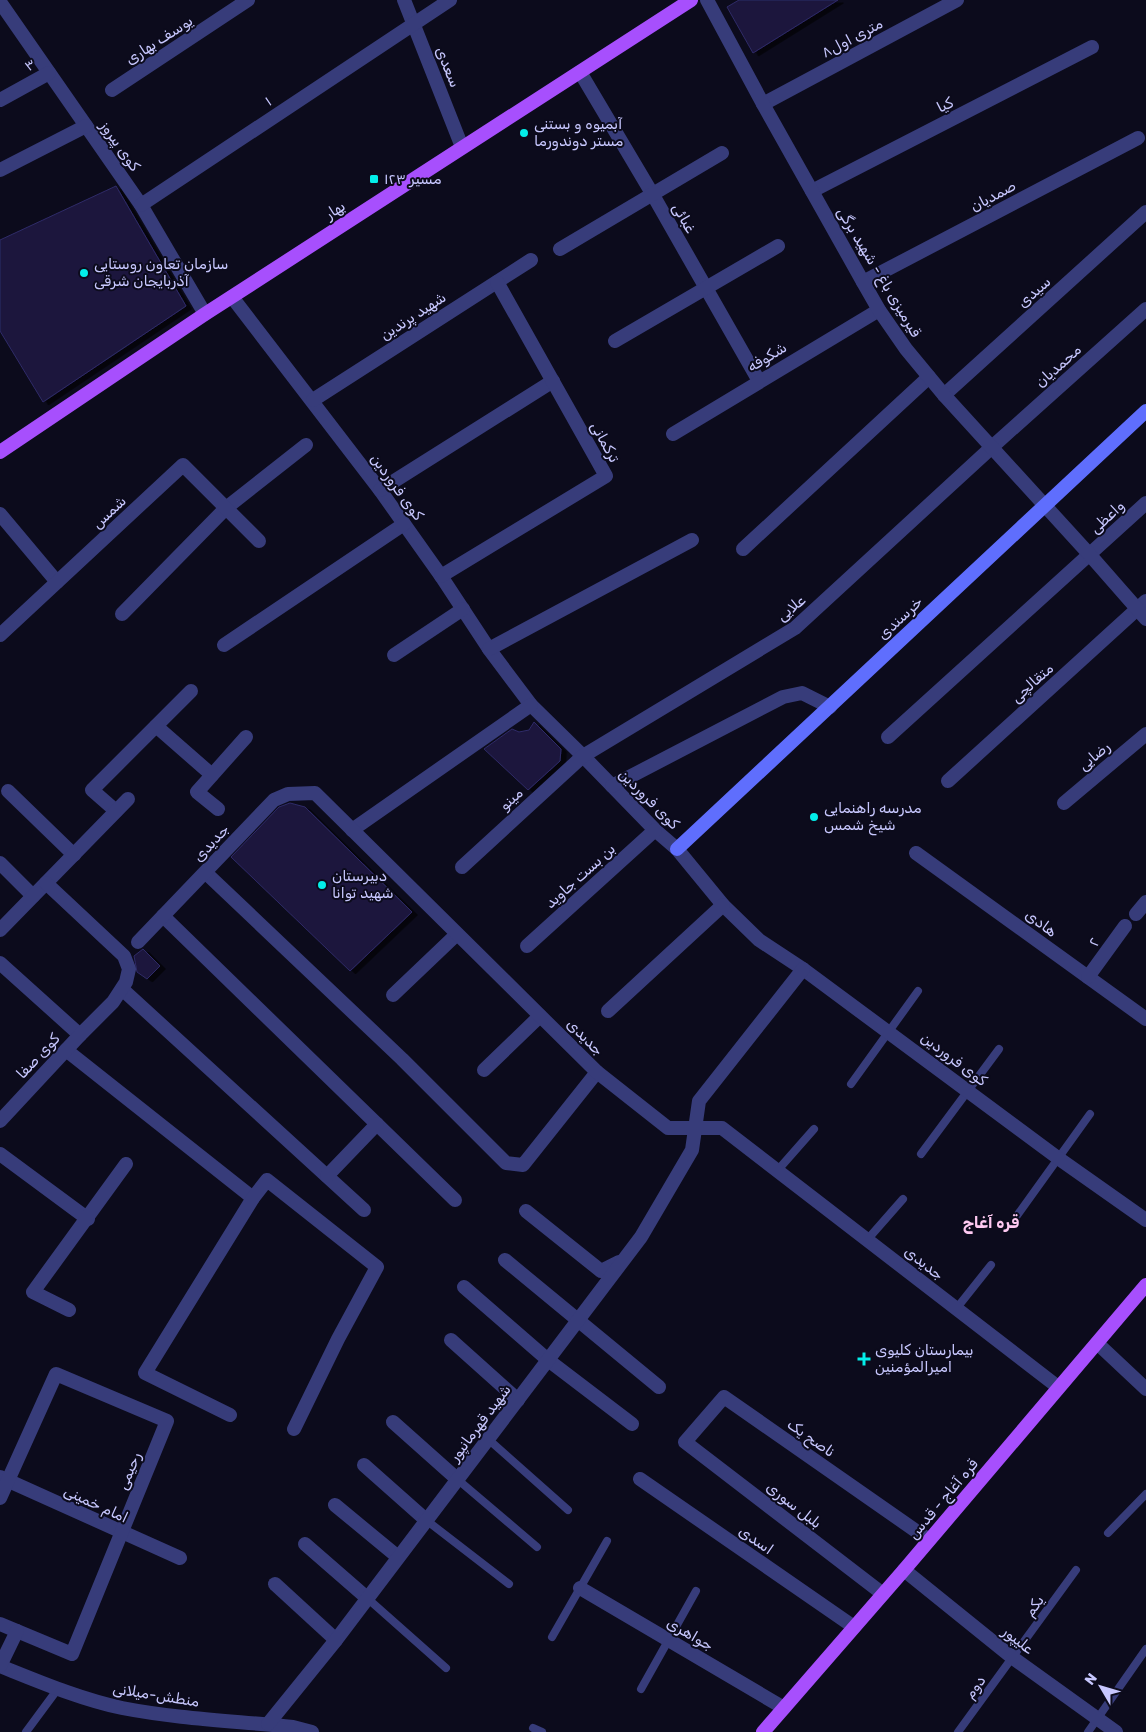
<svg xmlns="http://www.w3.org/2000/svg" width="1146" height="1732" font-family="Rubik,'Noto Sans Arabic',sans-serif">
  <defs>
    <filter id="shadow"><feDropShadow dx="5.5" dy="3" stdDeviation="0" flood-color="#0009"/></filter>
  </defs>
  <rect width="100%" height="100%" fill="#0c0b1c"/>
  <g fill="#1b183c" stroke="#2f2a68" filter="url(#shadow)">
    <path d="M739 0H838L753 53 727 7Z"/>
    <path d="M116 186 186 306 43 402 0 331V240Z"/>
    <path d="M534 722 561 749 560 761 528 790 484 749 512 729 519 732 529 730Z"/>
    <path d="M290 803 305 807 412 912 350 971 231 857 279 807Z"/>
    <path d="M143 949 160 966 147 979 137 972 134 956Z"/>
  </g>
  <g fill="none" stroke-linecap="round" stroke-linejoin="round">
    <g stroke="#373c7a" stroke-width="8">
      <path d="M851 1084 918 991"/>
      <path d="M921 1154 999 1049"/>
      <path d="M777 1171 814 1129"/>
      <path d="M1016 1217 1090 1114"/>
      <path d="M867 1240 903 1199"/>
      <path d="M956 1309 991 1265"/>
      <path d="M488 1439 568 1510"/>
      <path d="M457 1479 537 1547"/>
      <path d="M426 1520 509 1584"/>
      <path d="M1108 1533 1146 1494"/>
      <path d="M367 1598 446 1668"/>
      <path d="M552 1637 607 1541"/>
      <path d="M641 1689 696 1591"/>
      <path d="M533 1728 542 1732"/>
      <path d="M26 1732 57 1690"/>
      <path d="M958 1732 1076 1570"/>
      <path d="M1088 1732 1146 1649"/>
    </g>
    <g stroke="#373c7a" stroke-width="14">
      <path d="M404 0 462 147"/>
      <path d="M0 2 141 205 205 314"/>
      <path d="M580 72 653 195 759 381"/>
      <path d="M112 90 248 0"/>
      <path d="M0 100 49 73"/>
      <path d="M763 104 957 0"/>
      <path d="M0 170 86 126"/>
      <path d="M812 191 1092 47"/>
      <path d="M141 205 450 0"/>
      <path d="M560 249 722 153"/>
      <path d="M863 282 1138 138"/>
      <path d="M232 297 380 490 441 576 489 649 531 705 583 756 655 830 677 849 723 905 759 940 803 969 1058 1158 1146 1220"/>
      <path d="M615 341 778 246"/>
      <path d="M944 395 1146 212"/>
      <path d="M313 400 531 260"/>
      <path d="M673 434 879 310"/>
      <path d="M380 490 553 381"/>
      <path d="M0 514 57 582"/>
      <path d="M743 549 929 377"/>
      <path d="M441 576 606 476 497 282"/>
      <path d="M122 614 226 508 306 445"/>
      <path d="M0 635 183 465 259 541"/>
      <path d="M224 645 404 524"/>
      <path d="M489 649 692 540"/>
      <path d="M394 655 463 609"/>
      <path d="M156 726 212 775"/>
      <path d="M888 737 1146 503"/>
      <path d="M948 781 1146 601"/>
      <path d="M612 786 783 697 802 693 830 707"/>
      <path d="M8 791 74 855"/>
      <path d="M1064 803 1146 734"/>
      <path d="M218 809 197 792 246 737"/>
      <path d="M116 811 92 790 191 691"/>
      <path d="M352 830 531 705"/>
      <path d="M916 853 1146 1019"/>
      <path d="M0 863 33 896"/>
      <path d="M462 867 583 756 795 628 992 447 1146 309"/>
      <path d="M206 873 402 1059 506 1163 523 1165 597 1072"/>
      <path d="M1136 914 1146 902"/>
      <path d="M163 916 455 1200"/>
      <path d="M0 930 128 799"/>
      <path d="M527 946 655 830"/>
      <path d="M0 963 80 1035"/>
      <path d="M1088 977 1125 926"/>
      <path d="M122 989 364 1210"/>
      <path d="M393 995 457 934"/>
      <path d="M608 1011 723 905"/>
      <path d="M66 1050 253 1198"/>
      <path d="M484 1070 540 1016"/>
      <path d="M0 1121 80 1035 113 1002 126 982 129 969 124 956 46 883"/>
      <path d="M0 1154 88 1219"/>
      <path d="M327 1176 377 1124"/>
      <path d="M526 1211 601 1271 619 1262"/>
      <path d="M505 1260 659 1387"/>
      <path d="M464 1287 548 1360 632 1424"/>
      <path d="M69 1310 33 1292 126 1164"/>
      <path d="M451 1340 518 1400"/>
      <path d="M1097 1343 1146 1389"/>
      <path d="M230 1415 145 1373 253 1198 267 1180 377 1267 338 1339 294 1429"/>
      <path d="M393 1422 457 1479"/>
      <path d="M364 1465 426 1520"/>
      <path d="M0 1477 180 1558"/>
      <path d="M640 1479 854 1627"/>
      <path d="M0 1498 56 1374 167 1421 72 1654 0 1624"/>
      <path d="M335 1505 398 1557"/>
      <path d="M305 1544 367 1598"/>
      <path d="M904 1570 1013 1658 1116 1732"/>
      <path d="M275 1584 336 1640"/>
      <path d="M580 1588 784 1708"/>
      <path d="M883 1594 685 1442 724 1397 929 1540"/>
      <path d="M0 1666C40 1682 80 1699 122 1708 179 1719 236 1721 293 1727L312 1732"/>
      <path d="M0 1666 17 1631"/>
      <path d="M268 1724 336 1640 641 1237 692 1150 699 1101 803 969"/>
    </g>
    <g stroke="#373c7a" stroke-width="14">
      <path d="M707 0 763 104 863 282 879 310 906 349 944 395 1090 555 1146 619"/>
      <path d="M138 942 274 800 288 794 315 793 597 1072 668 1128H722L1058 1387"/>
    </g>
    <path stroke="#5f6efd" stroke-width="14" d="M677 849 1146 411"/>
    <g stroke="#a74ffd" stroke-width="14">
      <path d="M0 452 205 314 691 0"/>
      <path d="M763 1732 904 1570 1146 1285"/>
    </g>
  </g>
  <g fill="#03eee9" stroke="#0c0b1c" stroke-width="2">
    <circle cx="524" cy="133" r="5"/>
    <rect x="369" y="174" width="10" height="10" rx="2.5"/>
    <circle cx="84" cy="273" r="5"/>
    <circle cx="814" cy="817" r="5"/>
    <circle cx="322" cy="885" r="5"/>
    <path d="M861.5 1351.5h5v5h5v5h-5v5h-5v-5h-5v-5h5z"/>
  </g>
  <g text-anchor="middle" stroke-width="4" stroke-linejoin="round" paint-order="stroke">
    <g font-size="15" fill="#c7c7fe" stroke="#0c0b1c">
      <text transform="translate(852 38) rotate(-28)" y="5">۸متری اول</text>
      <text transform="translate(159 40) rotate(-33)" y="5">یوسف بهاری</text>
      <text transform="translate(30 65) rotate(-28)" y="5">۳</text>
      <text transform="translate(448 67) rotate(68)" y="5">سعدی</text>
      <text transform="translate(268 101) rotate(-34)" y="5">۱</text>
      <text transform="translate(945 105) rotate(-27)" y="5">کیا</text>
      <text transform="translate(120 146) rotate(55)" y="5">کوی پیروز</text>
      <text transform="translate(993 196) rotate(-28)" y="5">صمدیان</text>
      <text transform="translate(335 210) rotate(-33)" y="5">بهار</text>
      <text transform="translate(684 218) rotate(60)" y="5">غبائی</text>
      <text transform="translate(879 272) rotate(59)" y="5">قیرمیزی باغ - شهید برگی</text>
      <text transform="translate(1034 292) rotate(-42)" y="5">سیدی</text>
      <text transform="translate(413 316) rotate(-33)" y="5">شهید پرندین</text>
      <text transform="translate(767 357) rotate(-31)" y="5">شکوفه</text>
      <text transform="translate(1058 366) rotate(-42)" y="5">محمدیان</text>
      <text transform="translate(605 442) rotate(61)" y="5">ترکمانی</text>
      <text transform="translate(397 487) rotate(54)" y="5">کوی فروردین</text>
      <text transform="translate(109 512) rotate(-43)" y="5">شمس</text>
      <text transform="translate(1107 517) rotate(-43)" y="5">واعظی</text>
      <text transform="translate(791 608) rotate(-39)" y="5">علایی</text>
      <text transform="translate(900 618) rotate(-43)" y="5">خرسندی</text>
      <text transform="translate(1032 683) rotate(-42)" y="5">متقالچی</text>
      <text transform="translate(1094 756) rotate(-40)" y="5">رضایی</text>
      <text transform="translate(511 799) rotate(-42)" y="5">مینو</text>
      <text transform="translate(649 799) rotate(45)" y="5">کوی فروردین</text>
      <text transform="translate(211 843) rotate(-47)" y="5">جدیدی</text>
      <text transform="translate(580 876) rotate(-42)" y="5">بن بست جاوید</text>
      <text transform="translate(1041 923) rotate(36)" y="5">هادی</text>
      <text transform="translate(1094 942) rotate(-54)" y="5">۲</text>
      <text transform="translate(585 1037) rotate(45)" y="5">جدیدی</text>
      <text transform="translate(38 1056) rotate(-47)" y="5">کوی صفا</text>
      <text transform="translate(954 1059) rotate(37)" y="5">کوی فروردین</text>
      <text transform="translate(924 1263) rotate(38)" y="5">جدیدی</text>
      <text transform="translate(480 1423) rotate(-53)" y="5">شهید قهرمانپور</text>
      <text transform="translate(811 1438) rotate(35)" y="5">ناصح یک</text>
      <text transform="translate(129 1471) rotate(-68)" y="5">رحیمی</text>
      <text transform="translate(943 1499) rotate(-50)" y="5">قره آغاج - قدس</text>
      <text transform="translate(96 1504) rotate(25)" y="5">امام خمینی</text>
      <text transform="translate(794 1505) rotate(38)" y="5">بلبل سوری</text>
      <text transform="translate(756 1540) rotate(35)" y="5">اسدی</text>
      <text transform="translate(1034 1606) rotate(-54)" y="5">یکم</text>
      <text transform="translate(690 1634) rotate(30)" y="5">جواهری</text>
      <text transform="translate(1018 1640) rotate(38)" y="5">علیپور</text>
      <text transform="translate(975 1687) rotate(-53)" y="5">دوم</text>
      <text transform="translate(156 1695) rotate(9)" y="5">منطش-میلانی</text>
    </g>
    <g font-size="15" fill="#c7c7fe" stroke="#0c0b1c" text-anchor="start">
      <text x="534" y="129">آبمیوه و بستنی<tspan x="534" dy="17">مستر دوندورما</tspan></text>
      <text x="384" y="184">مسیر ۱۲۳</text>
      <text x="94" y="269">سازمان تعاون روستایی<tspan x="94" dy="17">آذربایجان شرقی</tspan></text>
      <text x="824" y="813">مدرسه راهنمایی<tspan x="824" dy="17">شیخ شمس</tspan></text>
      <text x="332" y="881">دبیرستان<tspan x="332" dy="17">شهید توانا</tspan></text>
      <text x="875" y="1355">بیمارستان کلیوی<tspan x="875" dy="17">امیرالمؤمنین</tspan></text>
    </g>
    <g font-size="16" font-weight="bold" fill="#fec9f1" stroke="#0c0b1c">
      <text x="991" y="1228">قره آغاج</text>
    </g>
  </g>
  <g transform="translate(1101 1687) rotate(308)" stroke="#0c0b1c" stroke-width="4" paint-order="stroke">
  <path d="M0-4L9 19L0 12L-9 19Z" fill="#c7c7fe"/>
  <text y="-8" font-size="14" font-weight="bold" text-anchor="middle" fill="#c7c7fe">N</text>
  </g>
</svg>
